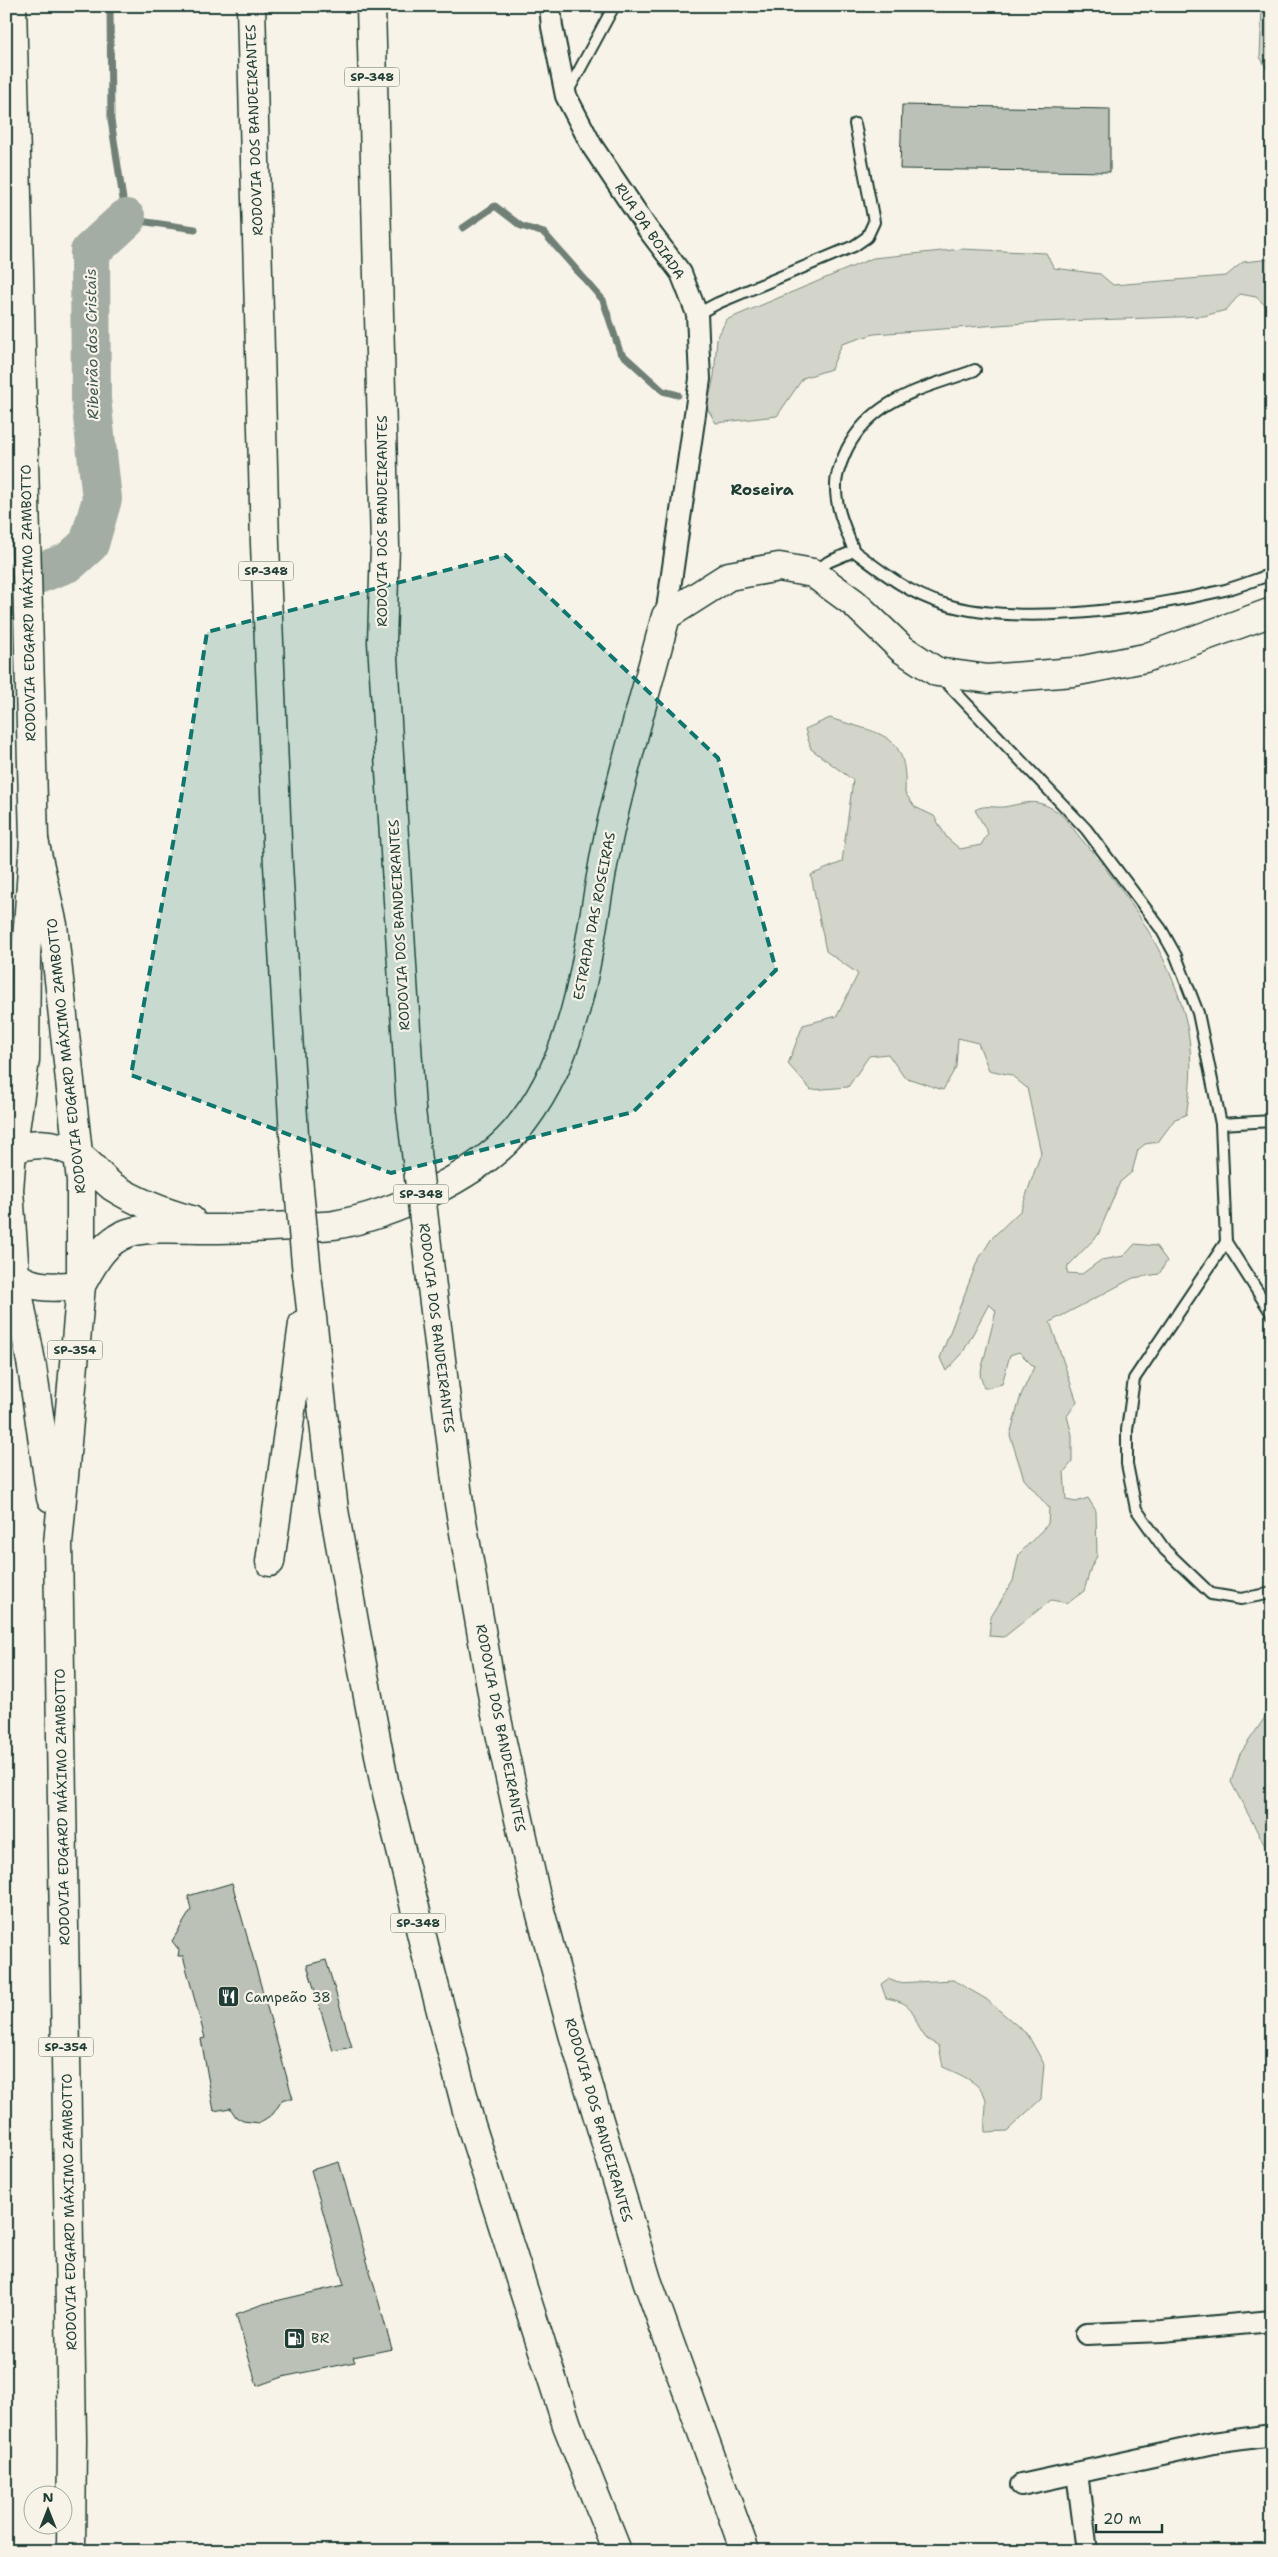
<svg xmlns="http://www.w3.org/2000/svg" width="1278" height="2557" font-family="'Shantell Sans',sans-serif">
  <rect width="100%" height="100%" fill="#f7f3e8"/>
  <filter id="ink" filterUnits="userSpaceOnUse"><feTurbulence type="fractalNoise" baseFrequency=".02" numOctaves="2"/><feDisplacementMap in="SourceGraphic" scale="10" xChannelSelector="R" yChannelSelector="G"/><feConvolveMatrix kernelMatrix="1 2 1 2 8 2 1 2 1" color-interpolation-filters="sRGB"/></filter>
  <g filter="url(#ink)">
    <g fill="#d3d5ca" stroke="#79897f">
      <path d="M1262 6H1272V67L1267 69 1260 57Z"/>
      <path d="M962 249 1046 253 1054 268 1100 274 1113 285 1226 276 1243 262 1272 259V311L1256 297 1240 294 1226 310 1204 316 1040 322 874 334 842 344 831 369 803 378 777 416 716 423 707 408 714 376 717 339 726 320 873 258Z"/>
      <path d="M830 718C881 735 908 731 905 793L915 807 934 816 947 838 960 849 981 845 988 833 975 810C985 804 993 808 1004 807 1027 803 1035 797 1058 812 1067 819 1075 832 1083 841 1126 892 1168 951 1185 1017 1193 1048 1192 1083 1186 1115L1175 1119 1158 1142 1145 1144 1138 1150 1132 1172 1120 1182 1098 1235 1068 1266 1067 1273 1082 1274 1101 1260 1124 1256 1135 1244 1156 1246 1167 1261 1159 1274 1133 1278 1050 1322 1077 1402 1067 1416 1072 1435V1462L1064 1472 1066 1500 1076 1502 1088 1498 1096 1511 1097 1556 1091 1567 1084 1591 1068 1603 1051 1600 1004 1637 989 1636 991 1617 1013 1581 1019 1554 1048 1524 1049 1508 1024 1479 1010 1435 1021 1395 1034 1367 1019 1352 1010 1355 1002 1384 984 1388 980 1375 996 1311 989 1304 962 1354 946 1371 940 1358 977 1262 992 1238 1021 1210 1041 1153 1027 1088 1011 1075 989 1070 978 1043 958 1038 956 1067 943 1090 904 1077 888 1054 869 1056 848 1087 811 1090 788 1064 803 1025 837 1016 858 974 826 951 811 875 842 862 853 780 811 749 805 729Z"/>
      <path d="M1272 1707V1859L1231 1782 1240 1754Z"/>
      <path d="M888 1979 898 1983 953 1980 986 1999 1028 2035 1044 2064 1041 2099 1007 2131 985 2132C984 2121 986 2114 986 2104 987 2084 958 2074 943 2067L939 2046C935 2043 928 2041 925 2037 910 2017 920 2004 886 1998L881 1984Z"/>
    </g>
    <g fill="none" stroke-linecap="round" stroke-linejoin="round">
      <g stroke="#6f8077" stroke-width="7">
        <path d="M110 6 111 120 126 219 195 229"/>
        <path d="M463 228 495 206 521 226 544 233 603 300 620 352 663 391 678 395"/>
      </g>
      <path stroke="#a4ada3" stroke-width="40" d="M6 586 69 562 89 544 102 499 91 399 90 252 126 219"/>
    </g>
    <g fill="#bbc1b6" stroke="#1f3d34">
      <path d="M902 105 1110 109V172L900 169Z"/>
      <path d="M232 1883 293 2099H283L273 2114 259 2123 243 2121 236 2117 230 2108 214 2111 201 2039 205 2038 183 1956H178L179 1950 172 1941 191 1910 188 1896Z"/>
      <path d="M326 1960 352 2047 333 2051 307 1965Z"/>
      <path d="M339 2162 392 2349 353 2357 355 2362 282 2377 257 2386 236 2314 263 2304 344 2285 311 2170Z"/>
    </g>
    <g fill="none" stroke-linecap="round" stroke-linejoin="round">
      <defs>
        <g id="lane">
          <path d="M567 93 614 6"/>
          <path d="M697 314 718 303 854 246 867 237 874 222 855 124"/>
          <path d="M854 551C846 530 835 508 836 485 836 473 842 460 847 449 874 396 925 389 975 370"/>
          <path d="M814 573 828 562 854 551C882 572 909 594 944 604 1020 627 1149 608 1225 590 1241 586 1257 579 1272 574"/>
          <path d="M942 678 1086 829 1161 929 1176 956 1198 1013 1221 1124 1226 1242 1134 1379 1127 1430V1464L1136 1509 1165 1550 1211 1594 1241 1599 1272 1593"/>
          <path d="M1221 1124 1272 1121"/>
          <path d="M1226 1242 1272 1314"/>
        </g>
        <g id="street">
          <path d="M550 6 552 27 566 96 592 146 647 228 681 273 697 314 700 379 666 616"/>
          <path d="M1086 2334 1162 2331 1272 2321"/>
          <path d="M1077 2473 1087 2551"/>
          <path d="M1021 2485 1213 2443 1272 2435"/>
        </g>
        <g id="secondary">
          <path d="M6 1155C26 1139 58 1142 79 1156 91 1164 101 1178 113 1187 138 1203 163 1212 191 1220"/>
          <path d="M6 1268C28 1290 52 1288 81 1285 93 1264 104 1241 128 1233 153 1225 193 1230 220 1229 244 1229 268 1227 292 1226 306 1226 320 1227 334 1225 392 1215 476 1177 515 1132 589 1045 587 926 612 821 628 752 648 684 666 616L729 576 779 567 813 573 854 603 902 649 937 672 988 679 1073 672 1145 658 1272 612"/>
        </g>
        <g id="primary">
          <path d="M12 6 34 840 26 955 25 1060 12 1151 9 1190 15 1276 32 1367 51 1498"/>
          <path d="M34 840 53 925 81 1181V1285L58 1544 72 2439 71 2551"/>
        </g>
        <g id="highway">
          <path d="M251 6 265 544 278 865 294 1135"/>
          <path d="M371 6 385 546 382 642 411 1110"/>
          <path d="M307 1274 334 1510 356 1633 384 1781 427 1957 470 2122 521 2282 567 2425 617 2551"/>
          <path d="M431 1279 459 1504 495 1710 535 1892 573 2034 647 2280 745 2551"/>
          <path d="M270 1562 303 1324"/>
        </g>
      </defs>
      <use href="#lane" stroke="#1f3d34" stroke-width="14"/>
      <use href="#street" stroke="#1f3d34" stroke-width="24"/>
      <use href="#secondary" stroke="#1f3d34" stroke-width="31"/>
      <use href="#primary" stroke="#1f3d34" stroke-width="31"/>
      <use href="#highway" stroke="#1f3d34" stroke-width="31"/>
      <use href="#lane" stroke="#f7f3e8" stroke-width="10"/>
      <use href="#street" stroke="#f7f3e8" stroke-width="20"/>
      <use href="#secondary" stroke="#f7f3e8" stroke-width="28"/>
      <use href="#primary" stroke="#f7f3e8" stroke-width="28"/>
      <use href="#highway" stroke="#f7f3e8" stroke-width="28"/>
      <defs>
        <g id="highway-bridge">
          <path d="M411 1110 431 1279"/>
          <path d="M294 1135 307 1274"/>
        </g>
      </defs>
      <use href="#highway-bridge" stroke="#1f3d34" stroke-width="31" stroke-linecap="butt"/>
      <use href="#highway-bridge" stroke="#f7f3e8" stroke-width="28"/>
    </g>
  </g>
  <path fill="#0f766e" fill-opacity="0.2" stroke="#0f766e" stroke-width="4" stroke-dasharray="10 6" stroke-linejoin="round" d="M505 555 718 758 776 970 633 1112 391 1173 131 1075 181 799 207 632Z"/>
  <defs>
    <symbol id="restaurant-square" viewBox="-11 -11 22 22"><rect x="-9" y="-9" width="18" height="18" rx="4" fill="#1f3d34" stroke="#f7f3e8"/><path d="M-5-6h1v4h1v-4h1v4h1v-4h1v5L-1.5 .5V6h-2V.5L-5-1ZM5-6V6H3V1.5H1.5Q1.5-4 5-6Z" fill="#fff"/></symbol>
    <symbol id="fuel-square" viewBox="-11 -11 22 22"><rect x="-9" y="-9" width="18" height="18" rx="4" fill="#1f3d34" stroke="#f7f3e8"/><path d="M-5.5-6h7V0h2V4h1.3V-2.5L3-4.5l.8-.8L6-3V5H2.5V1h-1V6h-7ZM-4.2-4.7v3.2H.2V-4.7Z" fill="#fff"/></symbol>
  </defs>
  <g fill-rule="evenodd">
    <use href="#restaurant-square" x="216" y="1984" width="25" height="25"/>
    <use href="#fuel-square" x="282" y="2326" width="25" height="25"/>
  </g>
  <g text-anchor="middle" stroke-width="4.5" stroke-linejoin="round" paint-order="stroke">
    <g fill="#f7f3e8" stroke="#60746a" stroke-width="1">
      <rect x="344.5" y="67.5" width="55" height="19" rx="4"/>
      <rect x="238.5" y="561.5" width="55" height="19" rx="4"/>
      <rect x="393.5" y="1184.5" width="55" height="19" rx="4"/>
      <rect x="47.5" y="1340.5" width="55" height="19" rx="4"/>
      <rect x="390.5" y="1913.5" width="55" height="19" rx="4"/>
      <rect x="38.5" y="2037.5" width="55" height="19" rx="4"/>
    </g>
    <g font-size="12" font-weight="bold" fill="#1f3d34">
      <text x="372" y="81">SP-348</text>
      <text x="266" y="575">SP-348</text>
      <text x="421" y="1198">SP-348</text>
      <text x="75" y="1354">SP-354</text>
      <text x="418" y="1927">SP-348</text>
      <text x="66" y="2051">SP-354</text>
    </g>
    <g font-size="14" fill="#1f3d34" stroke="#f7f3e8">
      <text transform="translate(254 130) rotate(-92)" y="5">RODOVIA DOS BANDEIRANTES</text>
      <text transform="translate(650 231) rotate(56)" y="5">RUA DA BOIADA</text>
      <text transform="translate(382 521) rotate(-90)" y="5">RODOVIA DOS BANDEIRANTES</text>
      <text transform="translate(28 603) rotate(-91)" y="5">RODOVIA EDGARD MÁXIMO ZAMBOTTO</text>
      <text transform="translate(594 916) rotate(-79)" y="5">ESTRADA DAS ROSEIRAS</text>
      <text transform="translate(399 925) rotate(-93)" y="5">RODOVIA DOS BANDEIRANTES</text>
      <text transform="translate(66 1056) rotate(-96)" y="5">RODOVIA EDGARD MÁXIMO ZAMBOTTO</text>
      <text transform="translate(437 1328) rotate(83)" y="5">RODOVIA DOS BANDEIRANTES</text>
      <text transform="translate(501 1728) rotate(79)" y="5">RODOVIA DOS BANDEIRANTES</text>
      <text transform="translate(62 1807) rotate(-91)" y="5">RODOVIA EDGARD MÁXIMO ZAMBOTTO</text>
      <text transform="translate(599 2120) rotate(74)" y="5">RODOVIA DOS BANDEIRANTES</text>
      <text transform="translate(69 2212) rotate(-91)" y="5">RODOVIA EDGARD MÁXIMO ZAMBOTTO</text>
    </g>
    <g font-size="14" fill="#1f3d34" stroke="#f7f3e8" text-anchor="start">
      <text x="245" y="2002">Campeão 38</text>
      <text x="311" y="2343">BR</text>
    </g>
    <g font-size="15" font-style="italic" fill="#405950" stroke="#f7f3e8">
      <text transform="translate(92 344) rotate(-91)" y="5">Ribeirão dos Cristais</text>
    </g>
    <g font-size="16" font-weight="bold" fill="#1f3d34" stroke="#f7f3e8">
      <text x="762" y="495">Roseira</text>
    </g>
  </g>
  <rect width="1278" height="2557" fill="none" stroke="#f7f3e8" stroke-width="25"/>
  <rect x="12" y="12" width="1253" height="2532" fill="none" stroke="#1f3d34" stroke-width="2" filter="url(#ink)"/>
  <g transform="translate(48 2510)"><circle r="24" fill="#f7f3e8" stroke="#a1aaa0"/>
  <path d="M0-4L9 19L0 12L-9 19Z" fill="#1f3d34"/>
  <text y="-8" font-size="14" font-weight="bold" text-anchor="middle" fill="#1f3d34">N</text>
  </g>
  <path d="M1096 2524v8h66v-8" fill="none" stroke="#1f3d34" stroke-width="2.5"/>
  <text x="1103" y="2524" font-size="15" fill="#1f3d34" stroke="#f7f3e8" stroke-width="4" paint-order="stroke">20 m</text>
</svg>
